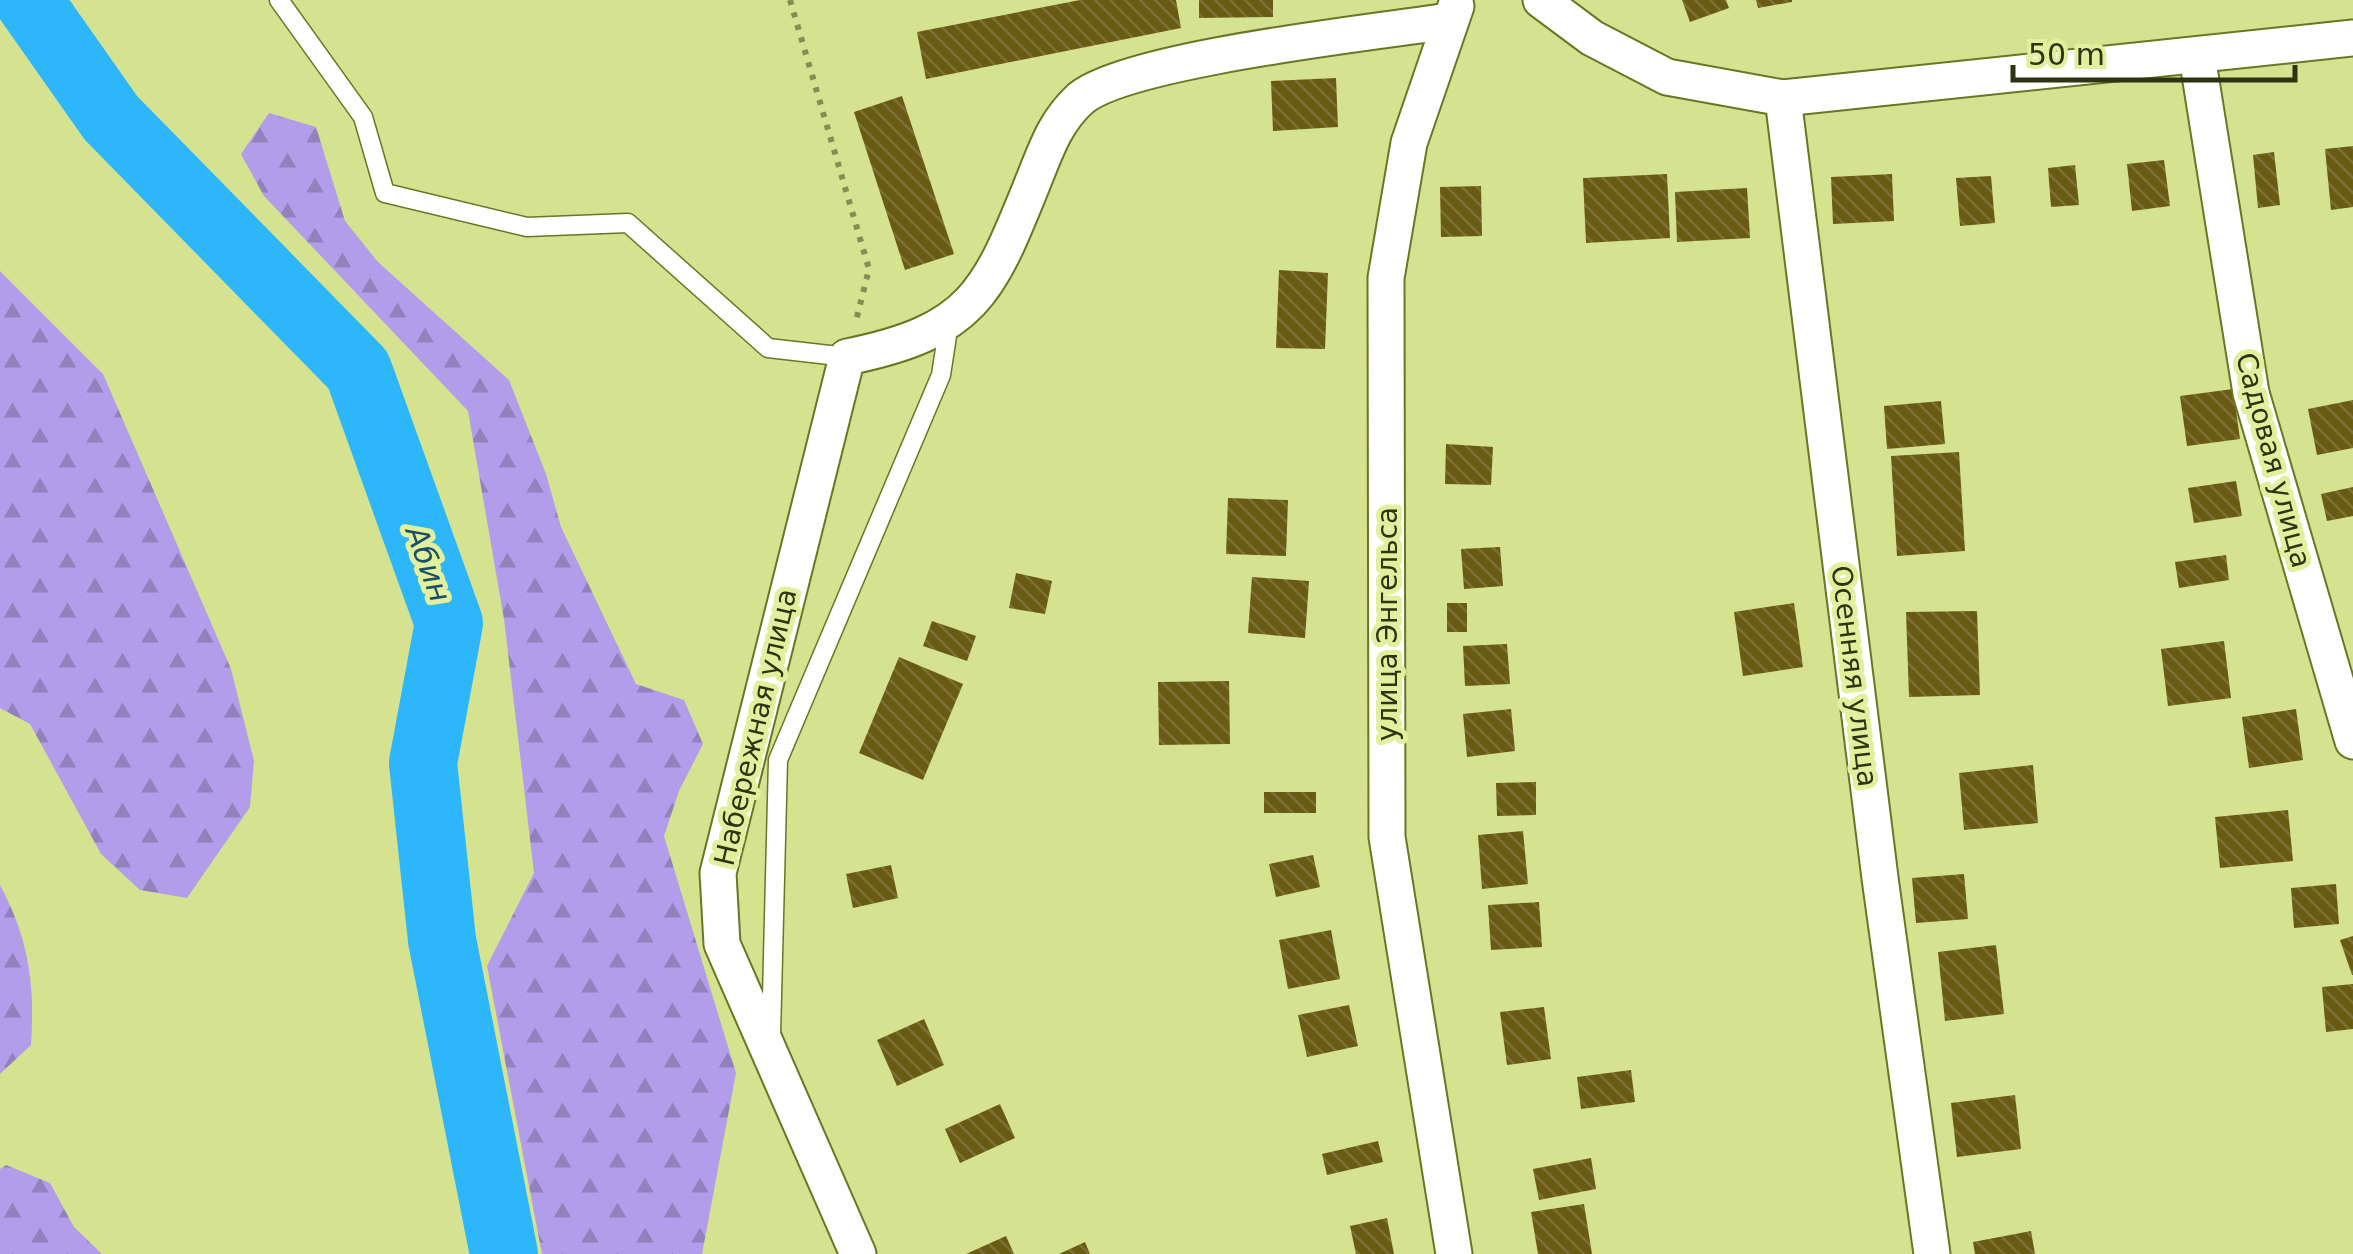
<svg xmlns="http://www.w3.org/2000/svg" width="2353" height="1254" font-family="'DejaVu Sans',sans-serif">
  <defs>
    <pattern id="forest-firs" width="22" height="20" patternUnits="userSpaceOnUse" patternTransform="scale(2.5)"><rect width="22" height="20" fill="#b29dea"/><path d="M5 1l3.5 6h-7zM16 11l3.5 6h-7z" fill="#9181bc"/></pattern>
    <pattern id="building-back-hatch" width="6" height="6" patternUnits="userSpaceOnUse" patternTransform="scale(2.5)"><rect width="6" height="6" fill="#6a5b14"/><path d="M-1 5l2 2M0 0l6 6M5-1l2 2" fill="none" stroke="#7b7035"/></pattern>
  </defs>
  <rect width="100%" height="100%" fill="#d5e290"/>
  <g fill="url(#forest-firs)">
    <path d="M269 113 316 127 345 221 378 262 509 380 546 474 561 527 636 684 684 700 703 744 679 791 664 836 736 1073 702 1254H542L487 966 534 873 504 619 468 411 264 196 241 154Z"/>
    <path d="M0 271 103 374 231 669 254 761 250 807 187 898 140 890 101 854 30 724 0 708Z"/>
    <path d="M0 885C29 939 35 985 31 1045L0 1074Z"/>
    <path d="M6 1165 50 1183 74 1227 102 1254H0V1169Z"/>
  </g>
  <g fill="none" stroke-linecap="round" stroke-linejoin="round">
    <path stroke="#2db7fa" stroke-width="68" d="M28 0 111 118 358 370 449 623 423 763 442 940 504 1254"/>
  </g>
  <g fill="url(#building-back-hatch)">
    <path d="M1080 0H1176L1181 28 926 79 917 32Z"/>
    <path d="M1199 0H1273V17L1199 18Z"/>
    <path d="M1682 0H1726L1729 8 1690 22Z"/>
    <path d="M1756 0H1792V2L1758 8Z"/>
    <path d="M1336 78 1338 127 1273 131 1271 81Z"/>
    <path d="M902 96 954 254 905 270 854 112Z"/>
    <path d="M2353 146V207L2331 210 2325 149Z"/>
    <path d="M2274 152 2280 205 2258 208 2253 155Z"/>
    <path d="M2164 160 2170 206 2132 211 2127 164Z"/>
    <path d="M2075 165 2079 205 2051 207 2048 168Z"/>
    <path d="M1667 174 1670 238 1586 243 1583 178Z"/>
    <path d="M1892 174 1894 221 1833 224 1831 177Z"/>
    <path d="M1991 176 1995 223 1960 226 1956 178Z"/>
    <path d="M1481 186 1482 236 1441 237 1440 187Z"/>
    <path d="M1747 188 1750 238 1677 242 1675 192Z"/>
    <path d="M1279 270 1328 273 1325 349 1276 348Z"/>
    <path d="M2233 389 2240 439 2187 446 2180 396Z"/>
    <path d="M2353 400V448L2317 455 2308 409Z"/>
    <path d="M1941 401 1945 444 1887 449 1884 406Z"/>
    <path d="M1446 444 1493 447 1491 485 1445 484Z"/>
    <path d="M1959 452 1965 551 1897 556 1891 456Z"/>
    <path d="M2236 481 2242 516 2194 523 2188 488Z"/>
    <path d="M2353 487V516L2327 521 2321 494Z"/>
    <path d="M1228 498 1288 500 1286 556 1226 554Z"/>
    <path d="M1500 547 1503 586 1464 589 1461 549Z"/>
    <path d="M2226 555 2229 580 2179 588 2175 562Z"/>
    <path d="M1016 573 1052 581 1045 614 1009 608Z"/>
    <path d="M1252 577 1309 581 1305 638 1248 633Z"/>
    <rect x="1447" y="603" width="20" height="29"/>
    <path d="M1794 603 1803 667 1743 676 1734 612Z"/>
    <path d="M1977 611 1980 695 1909 697 1906 612Z"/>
    <path d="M932 621 976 636 967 661 923 646Z"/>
    <path d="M2224 641 2231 698 2168 706 2161 649Z"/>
    <path d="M1507 644 1510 684 1465 686 1463 646Z"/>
    <path d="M899 657 963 684 923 780 859 753Z"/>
    <path d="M1229 681 1230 744 1159 745 1158 682Z"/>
    <path d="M1511 709 1515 751 1467 757 1463 714Z"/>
    <path d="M2296 709 2303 760 2249 768 2242 717Z"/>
    <path d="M2033 765 2038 823 1964 830 1959 773Z"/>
    <path d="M1536 782V815L1497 816 1496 783Z"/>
    <rect x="1264" y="792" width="52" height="21"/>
    <path d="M2288 810 2293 861 2220 868 2215 817Z"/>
    <path d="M1523 831 1528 884 1482 889 1478 835Z"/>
    <path d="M1313 855 1320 887 1276 897 1269 864Z"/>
    <path d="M891 865 898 898 853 908 846 874Z"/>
    <path d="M1964 874 1968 919 1916 923 1912 878Z"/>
    <path d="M2336 884 2339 924 2294 928 2291 888Z"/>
    <path d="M1539 902 1542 947 1491 950 1488 905Z"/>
    <path d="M1331 930 1340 979 1288 989 1279 940Z"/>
    <path d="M2353 936V975H2352L2340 940Z"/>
    <path d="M1996 945 2004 1014 1945 1021 1938 952Z"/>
    <path d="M2353 984V1029L2326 1032 2322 987Z"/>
    <path d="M1349 1005 1358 1046 1307 1057 1298 1015Z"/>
    <path d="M1544 1007 1551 1059 1507 1065 1500 1012Z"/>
    <path d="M924 1019 944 1065 897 1086 877 1040Z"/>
    <path d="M1631 1070 1635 1102 1581 1109 1577 1077Z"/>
    <path d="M2015 1095 2021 1149 1957 1157 1951 1103Z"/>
    <path d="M1000 1104 1015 1138 960 1163 945 1129Z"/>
    <path d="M1378 1141 1383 1162 1327 1175 1322 1154Z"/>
    <path d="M1591 1158 1596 1189 1539 1200 1533 1169Z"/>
    <path d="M1584 1204 1592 1254H1538L1531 1212Z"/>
    <path d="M1387 1218 1394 1254H1356L1350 1226Z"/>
    <path d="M2031 1231 2035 1254H1975L1973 1242Z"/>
    <path d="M1006 1236 1014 1254H966Z"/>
    <path d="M1085 1242 1090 1254H1059Z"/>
  </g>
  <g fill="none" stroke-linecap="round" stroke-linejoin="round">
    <defs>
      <g id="lane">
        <path d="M279 0 363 117 385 193 527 227 628 223 768 348 847 357"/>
        <path d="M771 1035 778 760 941 375 949 323"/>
      </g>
      <g id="street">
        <path d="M1541 0 1592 38 1667 77 1783 98 2353 38"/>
        <path d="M2197 56 2251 393 2353 741"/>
        <path d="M1783 98 1880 878 1932 1254"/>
        <path d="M858 1254 722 944 718 873 847 357C976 331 989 291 1035 177 1047 147 1056 121 1080 99 1126 59 1377 32 1449 21"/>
        <path d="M1454 1254 1387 837 1386 278 1409 143 1456 6"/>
      </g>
    </defs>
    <use href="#lane" stroke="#6b7523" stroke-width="21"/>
    <use href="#street" stroke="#6b7523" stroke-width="39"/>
    <path stroke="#848d53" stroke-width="6" stroke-dasharray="5 8" stroke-linecap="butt" d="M790 0 869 269 856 321"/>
    <use href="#lane" stroke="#fff" stroke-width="18"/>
    <use href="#street" stroke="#fff" stroke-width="35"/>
  </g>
  <g text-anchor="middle" stroke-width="10" stroke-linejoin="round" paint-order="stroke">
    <g font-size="28" fill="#2f3312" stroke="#e2ef9d">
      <text transform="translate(2274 460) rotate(75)" y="10">Садовая улица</text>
      <text transform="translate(1387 624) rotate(-90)" y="10">улица Энгельса</text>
      <text transform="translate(1855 676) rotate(83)" y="10">Осенняя улица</text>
      <text transform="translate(755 727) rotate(-77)" y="10">Набережная улица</text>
    </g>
    <g font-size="30" font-style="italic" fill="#1b4e6a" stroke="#e2ef9d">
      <text transform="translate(428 564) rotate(70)" y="10">Абин</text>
    </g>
  </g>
  <path d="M2013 65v15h282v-15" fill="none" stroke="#2f3312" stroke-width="5"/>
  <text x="2028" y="65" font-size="30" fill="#2f3312" stroke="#e2ef9d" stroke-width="8" paint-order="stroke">50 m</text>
</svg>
